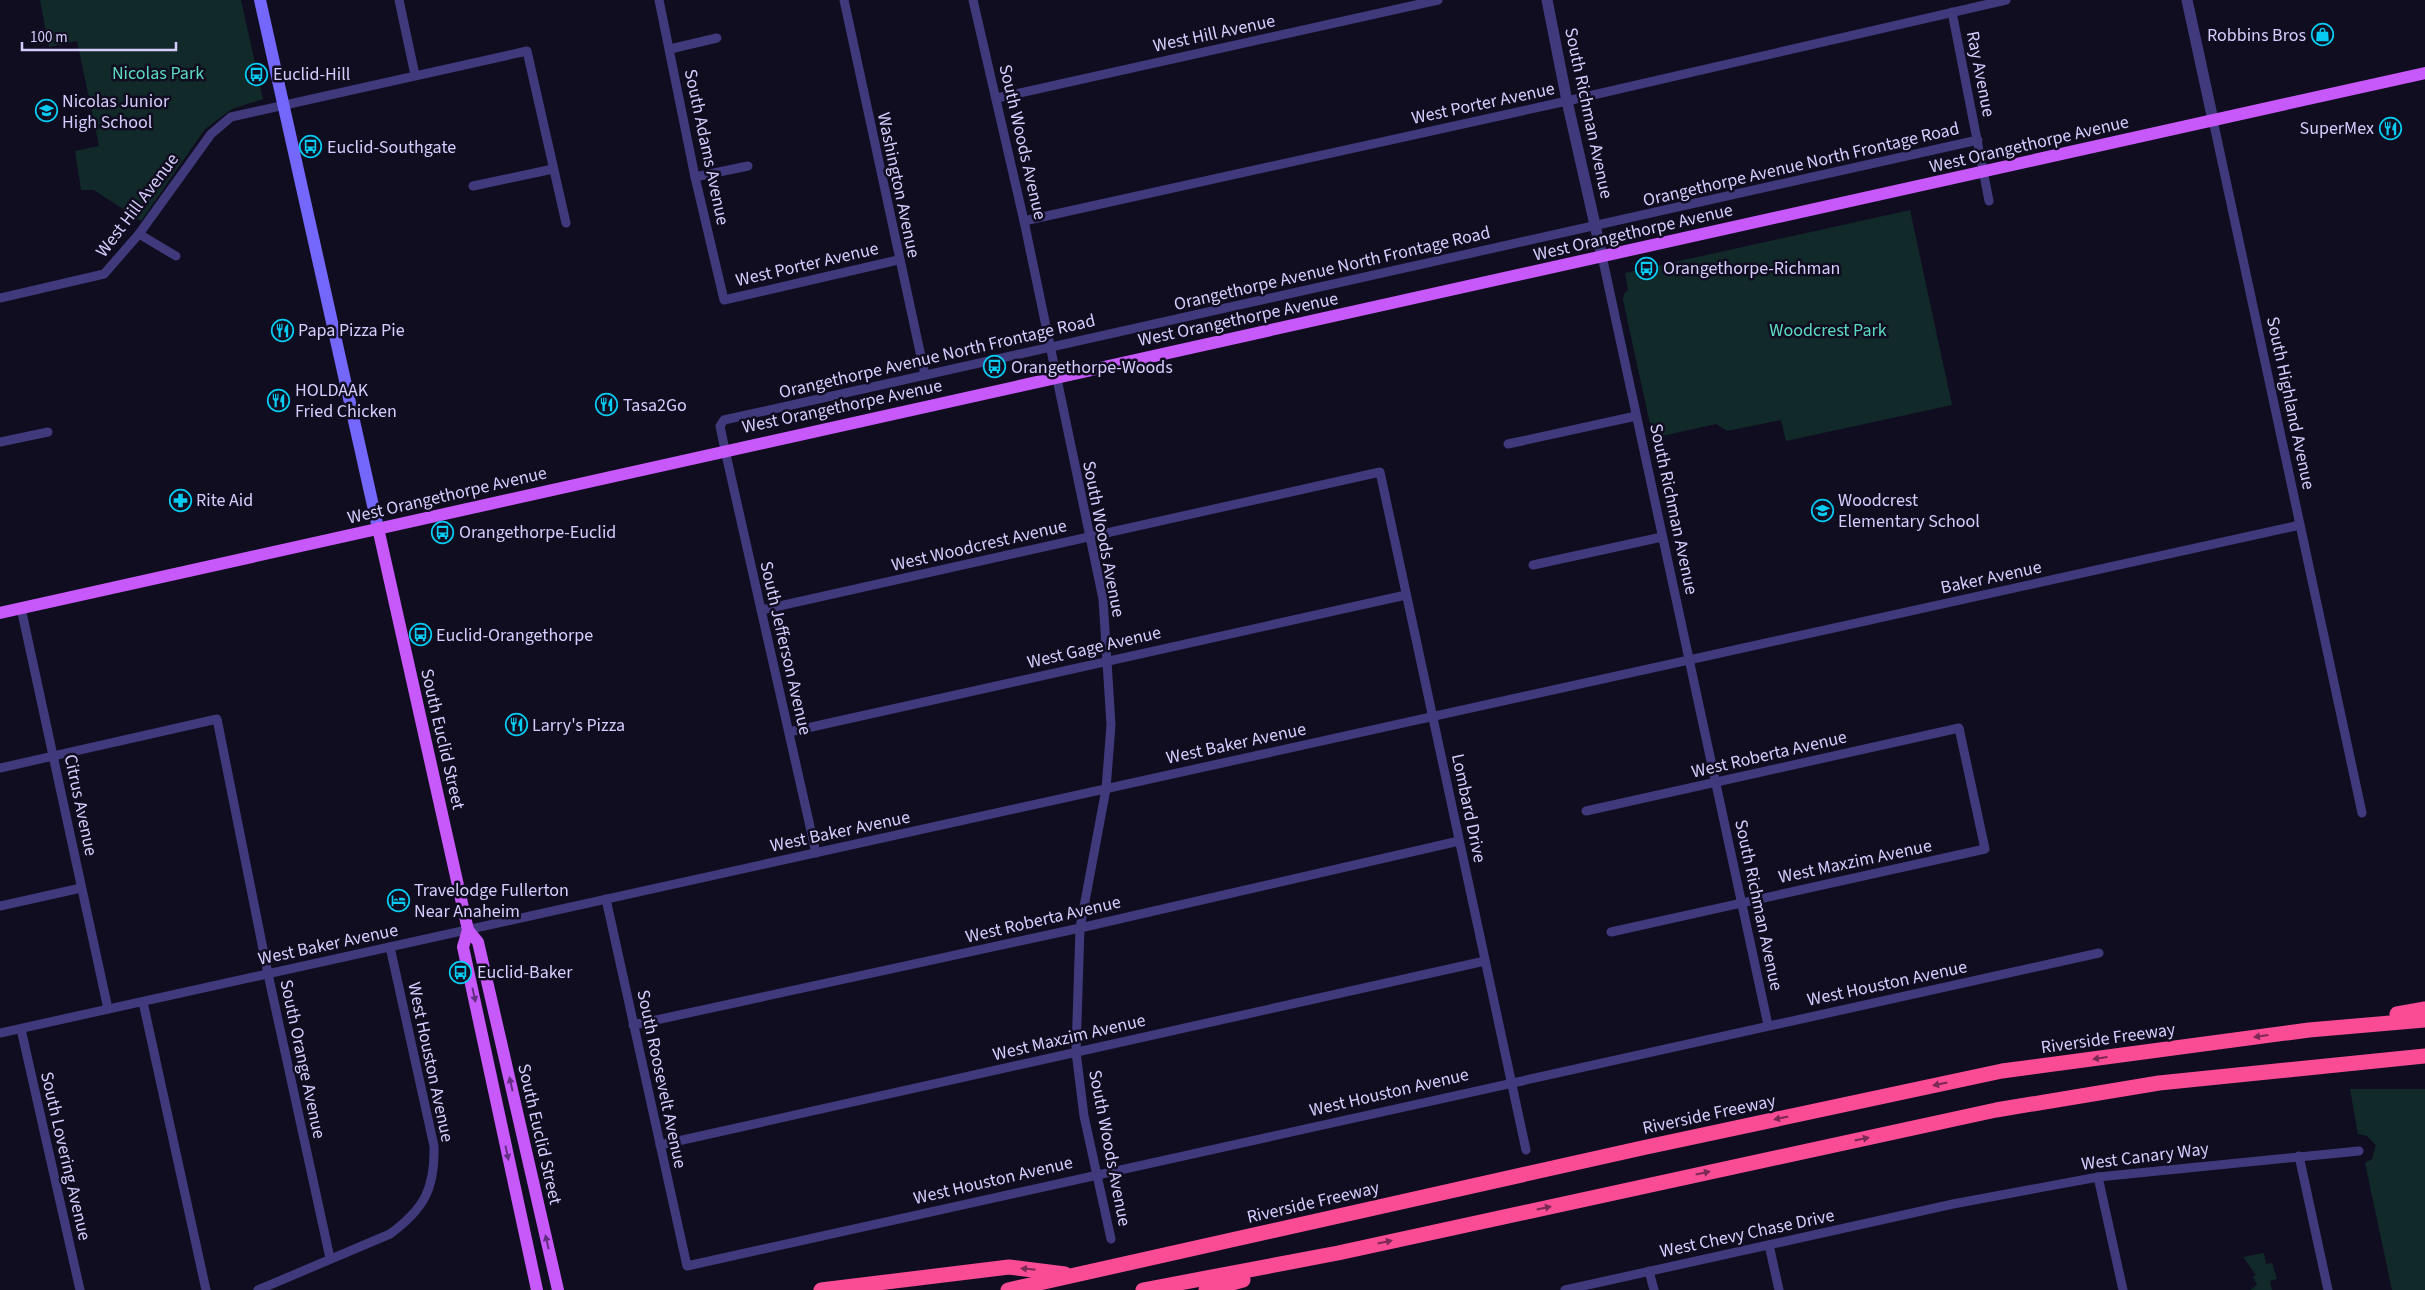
<svg xmlns="http://www.w3.org/2000/svg" width="2425" height="1290" font-family="'Source Sans 3',sans-serif">
  <rect width="100%" height="100%" fill="#110d20"/>
  <g fill="#112929">
    <path d="M40 0H241L263 99 232 109 205 129 141 221 94 190H81L75 151 99 146 77 41 49 47Z"/>
    <path d="M1910 210 1952 405 1786 441 1781 420 1727 431 1716 424 1653 438 1623 300 1624 294 1628 290 1625 273Z"/>
    <path d="M2350 1089H2425V1290H2392L2365 1163 2372 1159 2376 1145 2367 1136 2358 1134Z"/>
    <path d="M2264 1253 2266 1264 2272 1263 2277 1279 2270 1281 2272 1290H2250L2257 1285 2253 1277 2256 1275 2243 1257Z"/>
  </g>
  <g fill="none" stroke-linecap="round" stroke-linejoin="round">
    <g stroke="#403a7d" stroke-width="9">
      <path d="M399 0 415 75"/>
      <path d="M659 0 695 177 724 300 898 260"/>
      <path d="M844 0 925 375"/>
      <path d="M973 0 1024 221 1103 599 1111 725 1106 789 1080 928 1076 1052 1084 1116 1111 1239"/>
      <path d="M1952 12 1989 201"/>
      <path d="M670 49 717 38"/>
      <path d="M997 98 1438 0"/>
      <path d="M2213 120 2362 813"/>
      <path d="M695 177 748 166"/>
      <path d="M473 186 553 169"/>
      <path d="M1024 221 1567 101 2006 0"/>
      <path d="M139 234 176 256"/>
      <path d="M1602 256 1768 1025"/>
      <path d="M0 298 104 274 139 234 211 134 231 117 527 51 566 223"/>
      <path d="M0 442 48 432"/>
      <path d="M1508 444 1636 416"/>
      <path d="M1533 565 1662 537"/>
      <path d="M21 608 108 1009"/>
      <path d="M761 610 1380 472 1526 1150"/>
      <path d="M789 732 1406 595"/>
      <path d="M0 768 217 719 268 974 330 1258"/>
      <path d="M1586 811 1959 728 1985 849 1611 932"/>
      <path d="M816 853 725 450 720 426 724 420 1978 140"/>
      <path d="M606 899 687 1266 2099 953"/>
      <path d="M0 906 81 888"/>
      <path d="M143 1002 206 1290"/>
      <path d="M633 1025 1080 928 1459 841"/>
      <path d="M21 1029 80 1290"/>
      <path d="M0 1033 2300 525"/>
      <path d="M660 1145 1485 961"/>
      <path d="M2299 1156 2328 1290"/>
      <path d="M2098 1177 2123 1290"/>
      <path d="M1769 1245 1779 1290"/>
      <path d="M1649 1271 1654 1290"/>
      <path d="M258 1290 390 1234C424 1209 435 1189 434 1146L390 947"/>
      <path d="M1565 1290 1953 1204 2098 1177 2359 1151"/>
    </g>
    <g stroke="#403a7d" stroke-width="11">
      <path d="M1547 0 1567 101 1602 256"/>
      <path d="M2187 0 2213 120"/>
    </g>
    <path stroke="#7467fb" stroke-width="12" d="M260 0 378 528"/>
    <g stroke="#c758fa" stroke-width="12">
      <path d="M378 528 468 930 463 947 537 1290"/>
      <path d="M0 613 2425 73"/>
      <path d="M468 930 478 942 558 1290"/>
    </g>
    <g stroke="#fa4c95" stroke-width="15">
      <path d="M2397 1014 2425 1009"/>
      <path d="M821 1290 1009 1267 1065 1274"/>
      <path d="M1008 1290 1642 1148 2002 1071 2309 1030 2425 1020"/>
      <path d="M1143 1290 1338 1253 1996 1110 2159 1083 2425 1056"/>
      <path d="M1206 1290 1243 1280"/>
    </g>
  </g>
  <defs><path id="oneway-solid" d="M-6-.8H1V-3.2L6.5 0L1 3.2V.8H-6Z" transform="scale(1.25)"/></defs>
  <g fill="#632f82">
    <use href="#oneway-solid" transform="translate(474 995) rotate(78)"/>
    <use href="#oneway-solid" transform="translate(511 1084) rotate(-103)"/>
    <use href="#oneway-solid" transform="translate(507 1153) rotate(78)"/>
    <use href="#oneway-solid" transform="translate(547 1242) rotate(-103)"/>
  </g>
  <g fill="#7a2955">
    <use href="#oneway-solid" transform="translate(2261 1036) rotate(172)"/>
    <use href="#oneway-solid" transform="translate(2100 1058) rotate(172)"/>
    <use href="#oneway-solid" transform="translate(1940 1084) rotate(168)"/>
    <use href="#oneway-solid" transform="translate(1781 1118) rotate(168)"/>
    <use href="#oneway-solid" transform="translate(1862 1139) rotate(-12)"/>
    <use href="#oneway-solid" transform="translate(1703 1173) rotate(-12)"/>
    <use href="#oneway-solid" transform="translate(1544 1208) rotate(-12)"/>
    <use href="#oneway-solid" transform="translate(1385 1242) rotate(-12)"/>
    <use href="#oneway-solid" transform="translate(1028 1269) rotate(-174)"/>
  </g>
  <defs>
    <symbol id="shop-ring" viewBox="-11 -11 22 22"><circle r="9.5" fill="#110d20" stroke="#07cbf0" stroke-width="1.5"/><path d="M-5-2.5h2.3a2.7 3.5 0 0 1 5.4 0H5L5.5 6h-11ZM-1.5-2.5h3a1.5 2.3 0 0 0-3 0Z" fill="#07cbf0"/></symbol>
    <symbol id="bus-ring" viewBox="-11 -11 22 22"><circle r="9.5" fill="#110d20" stroke="#07cbf0" stroke-width="1.5"/><path d="M-5-6H5V4H4V6H2V4H-2V6H-4V4H-5ZM-3.5-4V0h7V-4ZM-3.5 1.2v1.5H-2V1.2ZM2 1.2v1.5H3.5V1.2Z" fill="#07cbf0"/></symbol>
    <symbol id="school-ring" viewBox="-11 -11 22 22"><circle r="9.5" fill="#110d20" stroke="#07cbf0" stroke-width="1.5"/><path d="M0-5L7-2L0 1L-7-2ZM-4 1L0 2.5L4 1V4Q0 6-4 4Z" fill="#07cbf0"/></symbol>
    <symbol id="restaurant-ring" viewBox="-11 -11 22 22"><circle r="9.5" fill="#110d20" stroke="#07cbf0" stroke-width="1.5"/><path d="M-5-6h1v4h1v-4h1v4h1v-4h1v5L-1.5 .5V6h-2V.5L-5-1ZM5-6V6H3V1.5H1.5Q1.5-4 5-6Z" fill="#07cbf0"/></symbol>
    <symbol id="pharmacy-ring" viewBox="-11 -11 22 22"><circle r="9.5" fill="#110d20" stroke="#07cbf0" stroke-width="1.5"/><path d="M-2-6h4v4h4v4h-4v4h-4v-4h-4v-4h4Z" fill="#07cbf0"/></symbol>
    <symbol id="hotel-ring" viewBox="-11 -11 22 22"><circle r="9.5" fill="#110d20" stroke="#07cbf0" stroke-width="1.5"/><path d="M-6-4.5h1.5V1H6V5H4.5V3h-9V5H-6ZM-4 0a1.8 1.8 0 1 1 3.6 0ZM.5 0V-2.5h3Q6-2.5 6 0Z" fill="#07cbf0"/></symbol>
  </defs>
  <g fill-rule="evenodd">
    <use href="#shop-ring" x="2310" y="22" width="25" height="25"/>
    <use href="#bus-ring" x="244" y="62" width="25" height="25"/>
    <use href="#school-ring" x="34" y="98" width="25" height="25"/>
    <use href="#restaurant-ring" x="2378" y="116" width="25" height="25"/>
    <use href="#bus-ring" x="298" y="134" width="25" height="25"/>
    <use href="#bus-ring" x="1634" y="256" width="25" height="25"/>
    <use href="#restaurant-ring" x="270" y="318" width="25" height="25"/>
    <use href="#bus-ring" x="982" y="354" width="25" height="25"/>
    <use href="#restaurant-ring" x="266" y="388" width="25" height="25"/>
    <use href="#restaurant-ring" x="594" y="392" width="25" height="25"/>
    <use href="#pharmacy-ring" x="168" y="488" width="25" height="25"/>
    <use href="#school-ring" x="1810" y="498" width="25" height="25"/>
    <use href="#bus-ring" x="430" y="520" width="25" height="25"/>
    <use href="#bus-ring" x="408" y="622" width="25" height="25"/>
    <use href="#restaurant-ring" x="504" y="712" width="25" height="25"/>
    <use href="#hotel-ring" x="386" y="888" width="25" height="25"/>
    <use href="#bus-ring" x="448" y="960" width="25" height="25"/>
  </g>
  <g text-anchor="middle" stroke-width="5" stroke-linejoin="round" paint-order="stroke">
    <g font-size="18" fill="#d6cdfe" stroke="#110d20">
      <text transform="translate(1214 33) rotate(-12)" y="6">West Hill Avenue</text>
      <text transform="translate(1981 74) rotate(79)" y="6">Ray Avenue</text>
      <text transform="translate(1483 103) rotate(-12)" y="6">West Porter Avenue</text>
      <text transform="translate(1589 113) rotate(78)" y="6">South Richman Avenue</text>
      <text transform="translate(1023 142) rotate(77)" y="6">South Woods Avenue</text>
      <text transform="translate(2029 144) rotate(-13)" y="6">West Orangethorpe Avenue</text>
      <text transform="translate(707 147) rotate(78)" y="6">South Adams Avenue</text>
      <text transform="translate(1801 164) rotate(-13)" y="6">Orangethorpe Avenue North Frontage Road</text>
      <text transform="translate(899 185) rotate(78)" y="6">Washington Avenue</text>
      <text transform="translate(137 205) rotate(-53)" y="6">West Hill Avenue</text>
      <text transform="translate(1633 232) rotate(-13)" y="6">West Orangethorpe Avenue</text>
      <text transform="translate(807 264) rotate(-13)" y="6">West Porter Avenue</text>
      <text transform="translate(1332 268) rotate(-13)" y="6">Orangethorpe Avenue North Frontage Road</text>
      <text transform="translate(1238 319) rotate(-12)" y="6">West Orangethorpe Avenue</text>
      <text transform="translate(937 356) rotate(-13)" y="6">Orangethorpe Avenue North Frontage Road</text>
      <text transform="translate(2291 403) rotate(78)" y="6">South Highland Avenue</text>
      <text transform="translate(842 406) rotate(-12)" y="6">West Orangethorpe Avenue</text>
      <text transform="translate(447 495) rotate(-13)" y="6">West Orangethorpe Avenue</text>
      <text transform="translate(1674 509) rotate(78)" y="6">South Richman Avenue</text>
      <text transform="translate(1104 539) rotate(79)" y="6">South Woods Avenue</text>
      <text transform="translate(979 545) rotate(-13)" y="6">West Woodcrest Avenue</text>
      <text transform="translate(1991 577) rotate(-12)" y="6">Baker Avenue</text>
      <text transform="translate(1094 647) rotate(-13)" y="6">West Gage Avenue</text>
      <text transform="translate(786 648) rotate(77)" y="6">South Jefferson Avenue</text>
      <text transform="translate(443 739) rotate(77)" y="6">South Euclid Street</text>
      <text transform="translate(1236 743) rotate(-12)" y="6">West Baker Avenue</text>
      <text transform="translate(1769 754) rotate(-13)" y="6">West Roberta Avenue</text>
      <text transform="translate(81 805) rotate(78)" y="6">Citrus Avenue</text>
      <text transform="translate(1469 808) rotate(78)" y="6">Lombard Drive</text>
      <text transform="translate(840 831) rotate(-12)" y="6">West Baker Avenue</text>
      <text transform="translate(1855 861) rotate(-12)" y="6">West Maxzim Avenue</text>
      <text transform="translate(1759 905) rotate(78)" y="6">South Richman Avenue</text>
      <text transform="translate(1043 919) rotate(-13)" y="6">West Roberta Avenue</text>
      <text transform="translate(328 944) rotate(-12)" y="6">West Baker Avenue</text>
      <text transform="translate(1887 983) rotate(-12)" y="6">West Houston Avenue</text>
      <text transform="translate(1069 1037) rotate(-13)" y="6">West Maxzim Avenue</text>
      <text transform="translate(2108 1038) rotate(-8)" y="6">Riverside Freeway</text>
      <text transform="translate(303 1059) rotate(78)" y="6">South Orange Avenue</text>
      <text transform="translate(431 1062) rotate(78)" y="6">West Houston Avenue</text>
      <text transform="translate(662 1079) rotate(78)" y="6">South Roosevelt Avenue</text>
      <text transform="translate(1389 1092) rotate(-13)" y="6">West Houston Avenue</text>
      <text transform="translate(1709 1114) rotate(-12)" y="6">Riverside Freeway</text>
      <text transform="translate(540 1134) rotate(77)" y="6">South Euclid Street</text>
      <text transform="translate(1110 1148) rotate(79)" y="6">South Woods Avenue</text>
      <text transform="translate(66 1156) rotate(77)" y="6">South Lovering Avenue</text>
      <text transform="translate(2145 1156) rotate(-7)" y="6">West Canary Way</text>
      <text transform="translate(993 1180) rotate(-13)" y="6">West Houston Avenue</text>
      <text transform="translate(1313 1202) rotate(-13)" y="6">Riverside Freeway</text>
      <text transform="translate(1747 1233) rotate(-12)" y="6">West Chevy Chase Drive</text>
    </g>
    <g font-size="18" fill="#d6cdfe" stroke="#110d20" text-anchor="start">
      <text x="2306" y="41" text-anchor="end">Robbins Bros</text>
      <text x="273" y="80">Euclid-Hill</text>
      <text x="62" y="107">Nicolas Junior<tspan x="62" dy="21">High School</tspan></text>
      <text x="2374" y="134" text-anchor="end">SuperMex</text>
      <text x="327" y="153">Euclid-Southgate</text>
      <text x="1663" y="274">Orangethorpe-Richman</text>
      <text x="298" y="336">Papa Pizza Pie</text>
      <text x="1011" y="373">Orangethorpe-Woods</text>
      <text x="295" y="396">HOLDAAK<tspan x="295" dy="21">Fried Chicken</tspan></text>
      <text x="623" y="411">Tasa2Go</text>
      <text x="196" y="506">Rite Aid</text>
      <text x="1838" y="506">Woodcrest<tspan x="1838" dy="21">Elementary School</tspan></text>
      <text x="459" y="538">Orangethorpe-Euclid</text>
      <text x="436" y="641">Euclid-Orangethorpe</text>
      <text x="532" y="731">Larry's Pizza</text>
      <text x="414" y="896">Travelodge Fullerton<tspan x="414" dy="21">Near Anaheim</tspan></text>
      <text x="477" y="978">Euclid-Baker</text>
    </g>
    <g font-size="18" fill="#5cdbc3" stroke="#110d20">
      <text x="158" y="79">Nicolas Park</text>
      <text x="1828" y="336">Woodcrest Park</text>
    </g>
  </g>
  <path d="M22 42v8h154v-8" fill="none" stroke="#d6cdfe" stroke-width="2.5"/>
  <text x="30" y="42" font-size="15" fill="#d6cdfe" stroke="#110d20" stroke-width="4" paint-order="stroke">100 m</text>
</svg>
